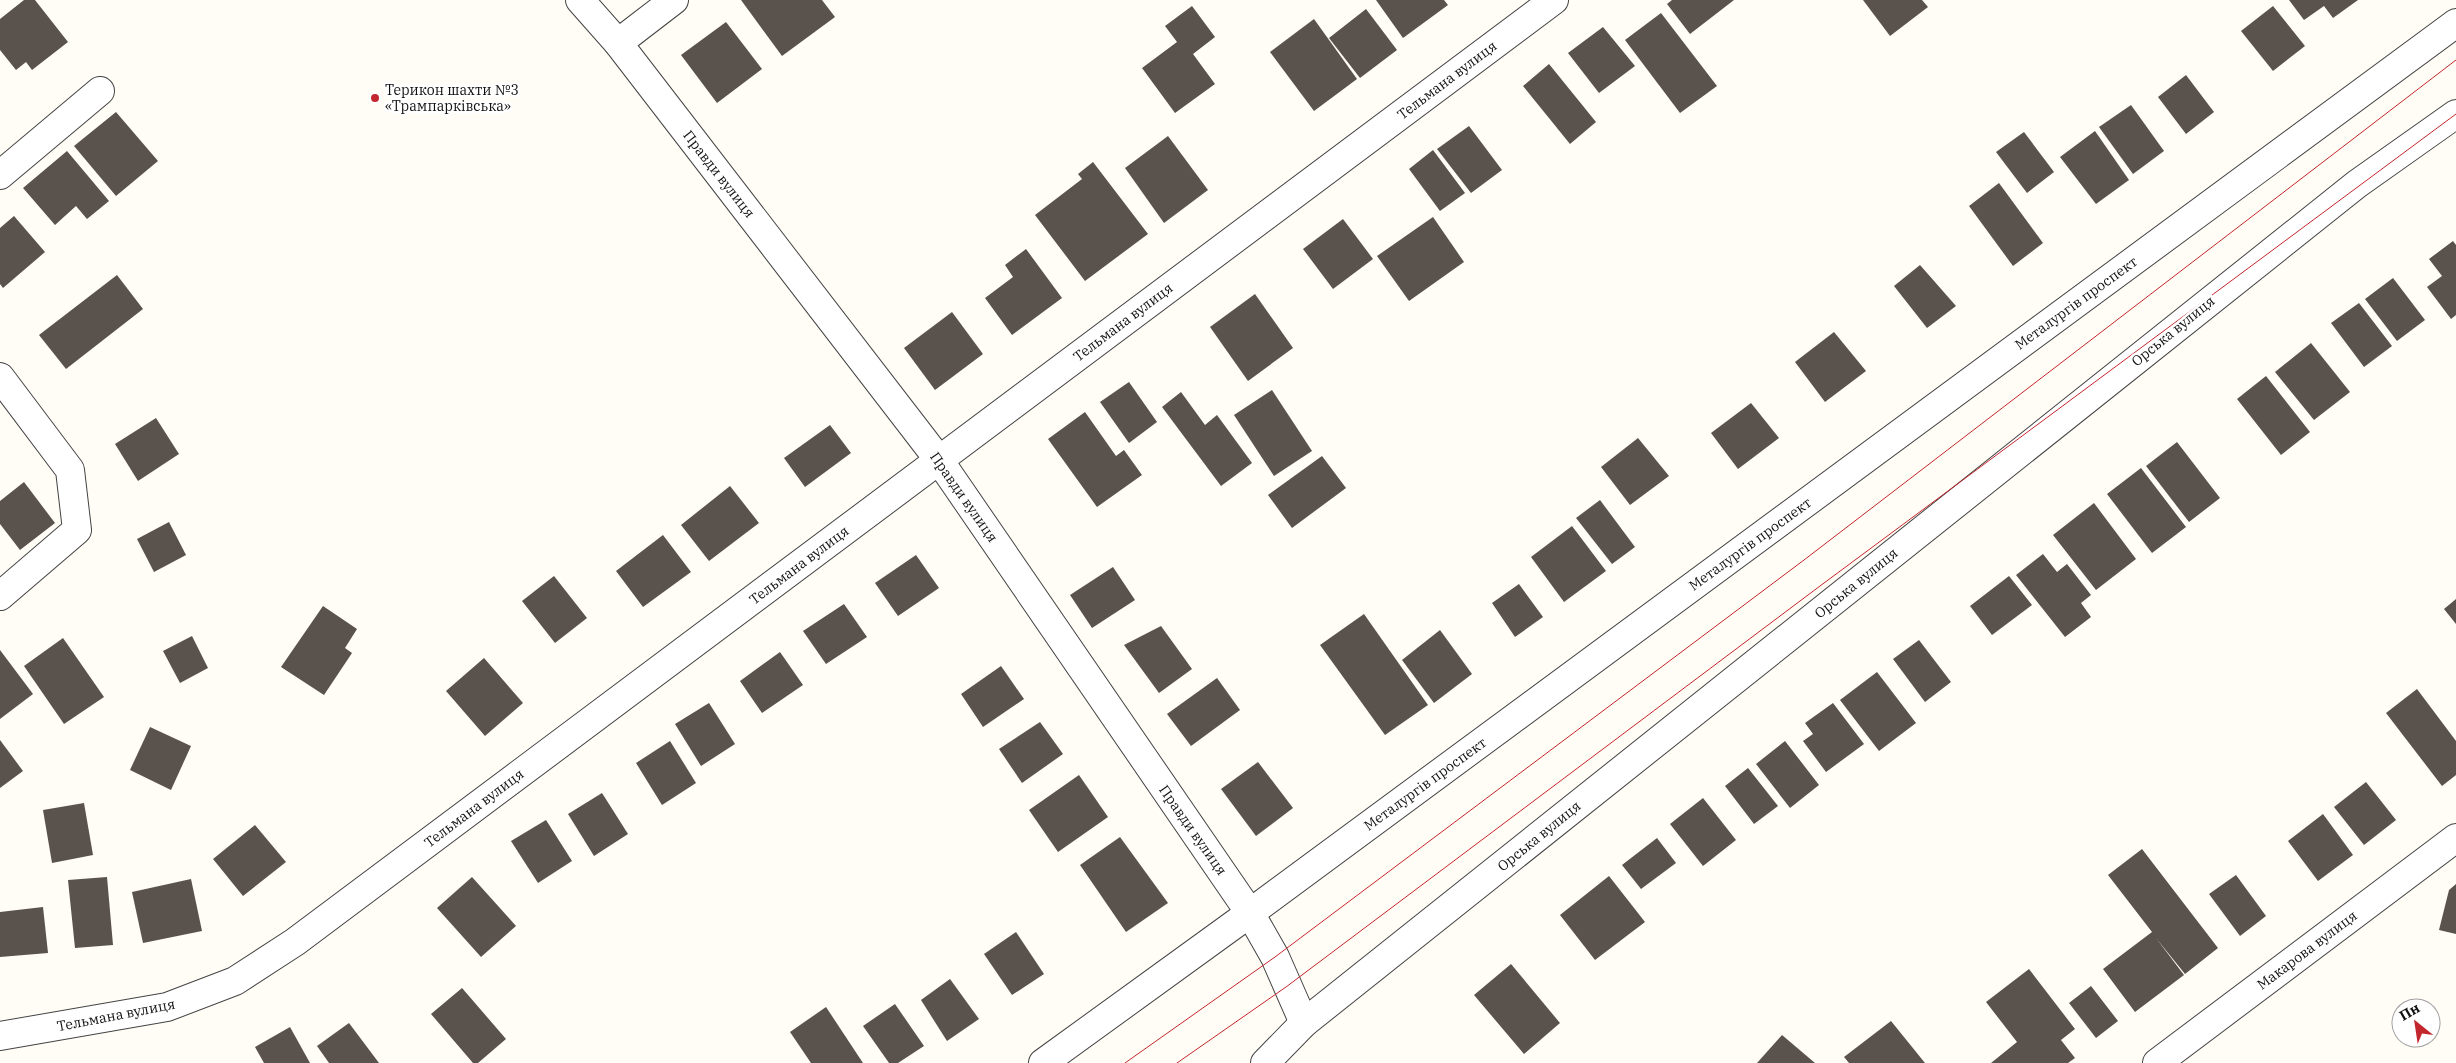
<svg xmlns="http://www.w3.org/2000/svg" width="2456" height="1063" font-family="'IBM Plex Serif',serif">
  <rect width="100%" height="100%" fill="#fffdf5"/>
  <g fill="#5a524d">
    <path d="M24 0H35L68 42 32 70 26 62 16 70 0 50V19Z"/>
    <path d="M741 0H822L835 17 782 56Z"/>
    <path d="M1376 0H1444L1448 5 1403 38Z"/>
    <path d="M1672 0H1734L1690 34 1667 4Z"/>
    <path d="M1863 0H1922L1928 7 1890 36Z"/>
    <path d="M2289 0H2358L2333 18 2324 6 2304 20Z"/>
    <path d="M1192 6 1215 37 1193 54 1215 84 1175 113 1142 68 1177 42 1165 26Z"/>
    <path d="M2273 6 2305 46 2273 71 2241 31Z"/>
    <path d="M1366 9 1397 50 1360 78 1329 38Z"/>
    <path d="M1661 13 1717 86 1680 113 1625 40Z"/>
    <path d="M1314 19 1357 79 1314 111 1270 52Z"/>
    <path d="M726 22 762 69 717 103 681 55Z"/>
    <path d="M1603 27 1635 66 1599 93 1568 53Z"/>
    <path d="M1549 64 1596 122 1570 144 1523 86Z"/>
    <path d="M2186 75 2214 112 2186 134 2158 97Z"/>
    <path d="M2131 105 2164 151 2133 174 2099 127Z"/>
    <path d="M116 112 158 161 116 196 74 146Z"/>
    <path d="M1469 126 1502 170 1471 193 1437 149Z"/>
    <path d="M2095 131 2129 180 2096 204 2060 157Z"/>
    <path d="M2024 132 2054 172 2027 193 1996 152Z"/>
    <path d="M1168 136 1208 190 1164 223 1125 168Z"/>
    <path d="M1433 150 1465 193 1440 211 1409 169Z"/>
    <path d="M67 151 109 201 87 219 76 206 55 225 23 188Z"/>
    <path d="M1093 162 1148 234 1085 281 1035 215 1082 179 1078 174Z"/>
    <path d="M1999 183 2043 243 2013 266 1969 206Z"/>
    <path d="M14 216 45 252 3 288 0 284V228Z"/>
    <path d="M1433 217 1464 262 1409 301 1377 256Z"/>
    <path d="M1343 219 1373 259 1333 289 1303 249Z"/>
    <path d="M2453 241 2456 245V315L2451 319 2427 287 2442 276 2429 259Z"/>
    <path d="M1026 249 1062 298 1012 335 985 298 1013 277 1005 265Z"/>
    <path d="M1920 265 1956 306 1927 328 1894 286Z"/>
    <path d="M117 275 143 309 66 369 39 335Z"/>
    <path d="M2393 278 2425 320 2397 341 2365 299Z"/>
    <path d="M1255 294 1293 348 1248 381 1210 327Z"/>
    <path d="M2359 303 2392 346 2364 367 2331 323Z"/>
    <path d="M952 312 983 354 935 390 904 348Z"/>
    <path d="M1834 332 1866 371 1825 402 1795 362Z"/>
    <path d="M2311 343 2350 392 2314 420 2275 372Z"/>
    <path d="M2266 376 2310 432 2281 455 2237 399Z"/>
    <path d="M1129 382 1157 422 1129 443 1100 402Z"/>
    <path d="M1272 390 1312 451 1274 476 1234 415Z"/>
    <path d="M1181 392 1205 425 1217 415 1252 463 1221 486 1162 407Z"/>
    <path d="M1751 403 1779 438 1738 469 1711 433Z"/>
    <path d="M1085 412 1116 456 1124 450 1142 475 1097 507 1048 439Z"/>
    <path d="M156 418 179 454 138 481 115 444Z"/>
    <path d="M830 425 851 453 805 487 784 458Z"/>
    <path d="M1638 438 1669 476 1630 505 1601 467Z"/>
    <path d="M2177 442 2220 498 2189 522 2146 466Z"/>
    <path d="M1322 456 1346 488 1292 528 1268 495Z"/>
    <path d="M2141 468 2186 527 2152 553 2107 494Z"/>
    <path d="M24 482 55 523 20 550 0 524V501Z"/>
    <path d="M730 486 759 523 709 561 681 525Z"/>
    <path d="M1600 500 1635 547 1612 564 1576 518Z"/>
    <path d="M2094 503 2136 559 2096 590 2053 535Z"/>
    <path d="M169 522 186 555 154 572 137 539Z"/>
    <path d="M1572 526 1606 571 1564 602 1531 557Z"/>
    <path d="M663 535 691 572 643 607 616 571Z"/>
    <path d="M2043 554 2057 572 2067 564 2091 595 2081 603 2091 617 2065 637 2016 575Z"/>
    <path d="M916 555 939 588 898 616 875 583Z"/>
    <path d="M1113 567 1135 600 1092 628 1070 595Z"/>
    <path d="M554 576 587 618 555 643 522 601Z"/>
    <path d="M2009 576 2032 605 1992 635 1970 606Z"/>
    <path d="M1519 584 1543 617 1515 637 1492 603Z"/>
    <path d="M2456 599V624L2444 609Z"/>
    <path d="M844 604 867 637 826 664 803 631Z"/>
    <path d="M323 606 357 629 345 648 352 653 324 695 281 667Z"/>
    <path d="M1364 614 1428 705 1385 735 1320 645Z"/>
    <path d="M1161 626 1192 669 1159 693 1124 645Z"/>
    <path d="M1440 630 1472 674 1434 703 1402 660Z"/>
    <path d="M192 636 208 668 180 683 163 651Z"/>
    <path d="M63 638 104 697 64 724 24 666Z"/>
    <path d="M1919 640 1951 682 1925 702 1893 659Z"/>
    <path d="M0 650 33 694 0 719Z"/>
    <path d="M780 652 803 685 762 713 740 681Z"/>
    <path d="M484 658 523 703 485 736 446 691Z"/>
    <path d="M1001 666 1024 699 983 727 961 694Z"/>
    <path d="M1877 672 1916 723 1879 751 1840 700Z"/>
    <path d="M1217 678 1240 710 1191 746 1167 714Z"/>
    <path d="M2417 689 2456 741V775L2442 786 2386 713Z"/>
    <path d="M709 703 735 744 701 766 675 724Z"/>
    <path d="M1833 703 1864 744 1826 772 1803 741 1813 734 1805 723Z"/>
    <path d="M1040 722 1063 754 1022 783 999 749Z"/>
    <path d="M150 727 191 746 171 790 130 770Z"/>
    <path d="M0 740 23 771 0 788Z"/>
    <path d="M670 741 696 783 662 805 636 763Z"/>
    <path d="M1785 741 1819 785 1790 808 1756 764Z"/>
    <path d="M1258 762 1293 808 1256 836 1221 789Z"/>
    <path d="M1748 768 1778 806 1754 824 1725 786Z"/>
    <path d="M1079 775 1108 817 1058 852 1029 810Z"/>
    <path d="M2366 782 2396 820 2364 845 2334 807Z"/>
    <path d="M602 793 628 834 594 856 568 814Z"/>
    <path d="M1703 798 1736 840 1703 866 1670 824Z"/>
    <path d="M84 803 93 855 52 863 43 810Z"/>
    <path d="M2323 814 2353 855 2318 881 2288 841Z"/>
    <path d="M546 820 572 861 538 883 511 841Z"/>
    <path d="M255 825 286 862 243 896 213 859Z"/>
    <path d="M1120 837 1168 903 1126 932 1080 865Z"/>
    <path d="M1657 838 1676 863 1641 889 1622 865Z"/>
    <path d="M2142 849 2218 948 2185 974 2156 938 2184 975 2135 1012 2103 969 2152 932 2108 875Z"/>
    <path d="M2236 875 2266 916 2240 936 2209 894Z"/>
    <path d="M1609 876 1645 922 1595 960 1560 915Z"/>
    <path d="M107 877 113 945 75 948 68 880Z"/>
    <path d="M472 877 516 926 481 957 437 908Z"/>
    <path d="M191 879 202 931 143 943 132 892Z"/>
    <path d="M2456 884V934L2439 930 2449 890Z"/>
    <path d="M43 907 48 953 0 957V912Z"/>
    <path d="M1016 932 1044 974 1012 995 984 954Z"/>
    <path d="M1511 964 1560 1023 1524 1054 1474 995Z"/>
    <path d="M2029 969 2075 1029 2061 1040 2075 1058 2068 1063H1991L2017 1042 1986 1002Z"/>
    <path d="M950 979 979 1019 947 1041 921 1000Z"/>
    <path d="M2091 986 2118 1021 2096 1038 2069 1003Z"/>
    <path d="M462 988 506 1039 478 1063H473L431 1014Z"/>
    <path d="M895 1004 924 1046 898 1063H889L863 1026Z"/>
    <path d="M826 1007 863 1063H811L790 1032Z"/>
    <path d="M1891 1021 1925 1063H1849L1844 1057Z"/>
    <path d="M349 1023 379 1063H329L317 1046Z"/>
    <path d="M290 1027 310 1063H264L255 1047Z"/>
    <path d="M1782 1035 1815 1063H1757Z"/>
  </g>
  <g fill="none" stroke-linecap="round" stroke-linejoin="round">
    <defs>
      <g id="minor">
        <path d="M580 0 618 43 939 460 1250 913 1275 957 1304 1023"/>
        <path d="M618 43 674 0"/>
        <path d="M0 175 100 91"/>
        <path d="M0 377 70 470 77 530 0 596"/>
        <path d="M0 1036 167 1007 235 981 295 942 1554 0"/>
        <path d="M1043 1063 1250 913 2456 23"/>
        <path d="M1265 1063 1304 1023 2357 184 2456 114"/>
        <path d="M2157 1063 2456 838"/>
      </g>
    </defs>
    <use href="#minor" stroke="#444" stroke-width="30"/>
    <use href="#minor" stroke="#fff" stroke-width="28"/>
    <g stroke="#c4262e" stroke-width="1">
      <path d="M1125 1063 1275 957 1804 560 2456 60"/>
      <path d="M1177 1063 1286 987 1820 586 2456 114"/>
    </g>
  </g>
  <circle fill="#c4262e" stroke="#fff" stroke-width="2" cx="375" cy="98" r="5"/>
  <g text-anchor="middle" stroke-width="5" stroke-linejoin="round" paint-order="stroke">
    <g font-size="14" fill="#111" stroke="#fff">
      <text transform="translate(1447 80) rotate(-37)" y="5">Тельмана вулиця</text>
      <text transform="translate(719 174) rotate(52)" y="5">Правди вулиця</text>
      <text transform="translate(2076 303) rotate(-36)" y="5">Металургів проспект</text>
      <text transform="translate(1123 322) rotate(-37)" y="5">Тельмана вулиця</text>
      <text transform="translate(2173 331) rotate(-39)" y="5">Орська вулиця</text>
      <text transform="translate(964 497) rotate(55)" y="5">Правди вулиця</text>
      <text transform="translate(1750 544) rotate(-36)" y="5">Металургів проспект</text>
      <text transform="translate(799 565) rotate(-37)" y="5">Тельмана вулиця</text>
      <text transform="translate(1856 583) rotate(-39)" y="5">Орська вулиця</text>
      <text transform="translate(1425 784) rotate(-36)" y="5">Металургів проспект</text>
      <text transform="translate(474 808) rotate(-37)" y="5">Тельмана вулиця</text>
      <text transform="translate(1193 830) rotate(55)" y="5">Правди вулиця</text>
      <text transform="translate(1539 836) rotate(-39)" y="5">Орська вулиця</text>
      <text transform="translate(2307 950) rotate(-37)" y="5">Макарова вулиця</text>
      <text transform="translate(116 1015) rotate(-11)" y="5">Тельмана вулиця</text>
    </g>
    <g font-size="14" fill="#111" stroke="#fff" text-anchor="start">
      <text x="385" y="95">Терикон шахти №3<tspan x="385" dy="16">«Трампарківська»</tspan></text>
    </g>
  </g>
  <g transform="translate(2416 1023) rotate(330)"><circle r="24" fill="#ffffff" stroke="#a0a0a0"/>
  <path d="M0-4L9 19L0 12L-9 19Z" fill="#c4262e"/>
  <text y="-8" font-size="14" font-weight="bold" text-anchor="middle" fill="#111111">Пн</text>
  </g>
</svg>
